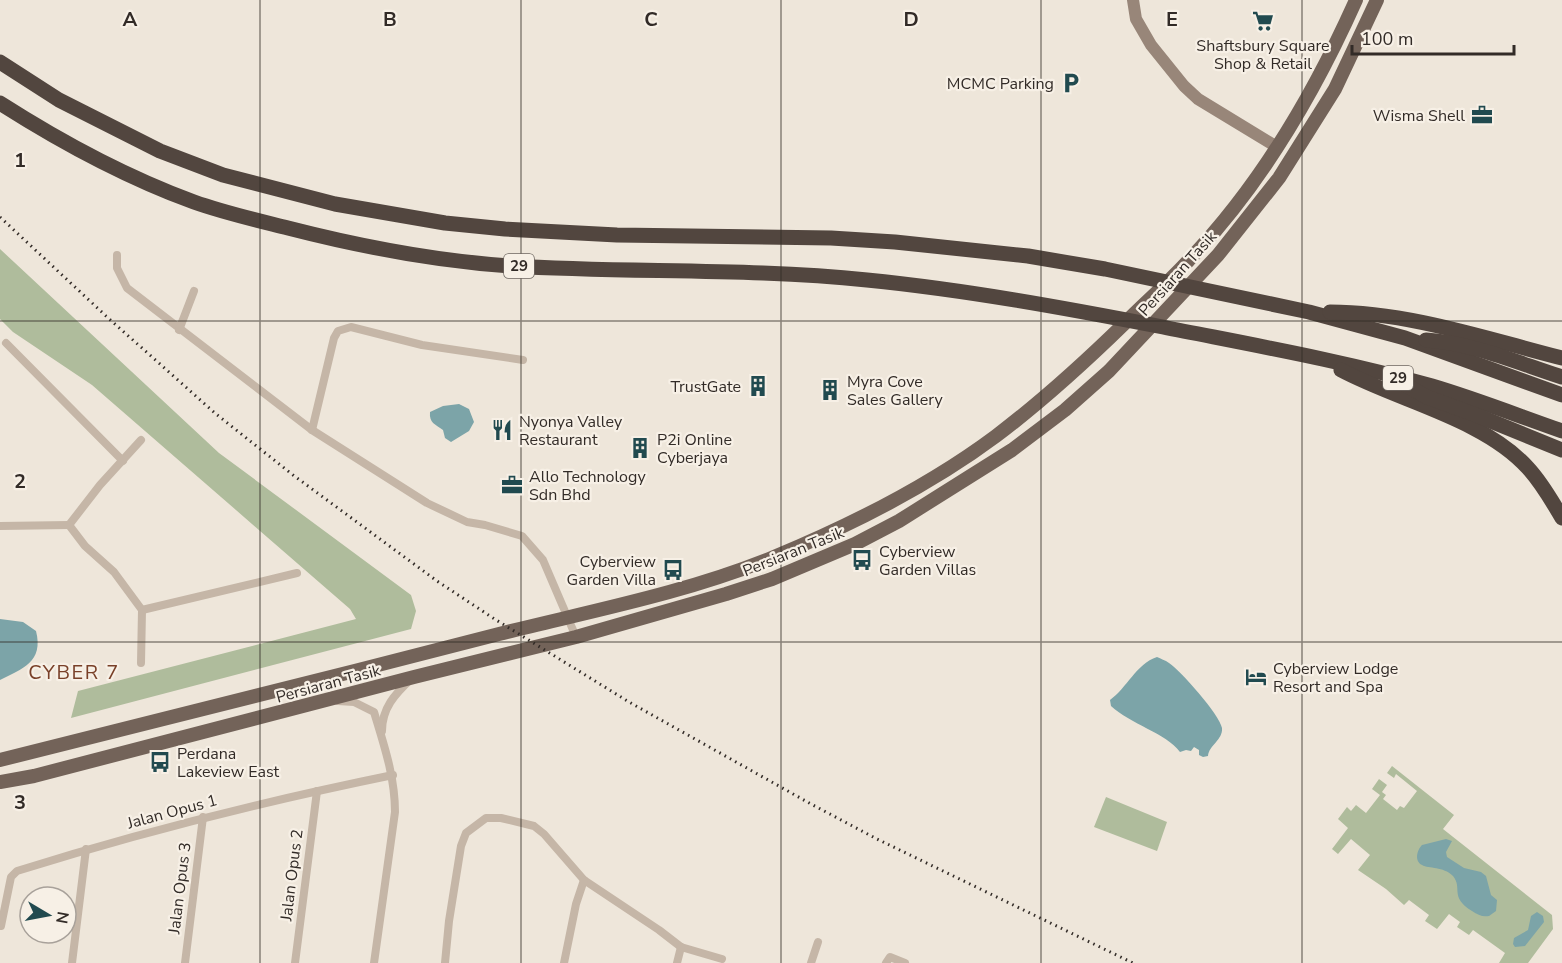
<svg xmlns="http://www.w3.org/2000/svg" width="1562" height="963" font-family="'Nunito Sans',sans-serif">
  <rect width="100%" height="100%" fill="#eee6da"/>
  <g fill="#afbc9c">
    <path d="M0 249 219 453 411 595 416 611 411 629 71 718 78 691 356 619 350 609 92 385 13 332 0 319Z"/>
    <path d="M1392 766 1454 815 1443 829 1552 915 1553 929 1528 963H1499L1505 953 1473 930 1469 935 1457 927 1460 922 1449 914 1437 929 1425 921 1429 915 1409 900 1404 905 1386 889 1358 870 1370 855 1351 839 1338 854 1332 849 1348 828 1338 819 1347 807 1351 811 1356 805 1366 813 1380 795 1372 789 1379 779 1387 785 1382 792 1386 795 1383 799 1397 810 1400 806 1404 808 1417 791 1396 774 1394 778 1387 773Z"/>
    <path d="M1106 797 1167 822 1157 851 1094 827Z"/>
  </g>
  <g fill="#7ca4a8">
    <path d="M459 404 469 409 474 422 469 431 451 442 445 438 443 430C435 424 429 423 430 412L443 406Z"/>
    <path d="M0 619 23 622 36 631C44 662 22 669 0 680Z"/>
    <path d="M1157 657C1161 659 1165 660 1169 663 1180 670 1220 715 1222 728 1223 740 1209 745 1208 756L1203 757 1199 755V750L1194 747 1191 751 1186 750 1180 752C1166 733 1130 724 1111 706L1110 700C1127 688 1136 664 1157 657Z"/>
    <path d="M1446 839 1452 841 1446 852 1447 857 1464 868 1481 872 1486 876 1491 895 1497 900 1496 911 1489 916C1482 917 1478 915 1472 911 1449 897 1463 888 1453 876 1443 866 1429 869 1422 865 1414 861 1417 850 1422 845Z"/>
    <path d="M1537 912 1543 916 1544 922 1525 946 1515 947 1513 944 1514 938 1528 930 1531 916Z"/>
  </g>
  <g fill="none" stroke-linecap="round" stroke-linejoin="round">
    <g stroke="#c5b6a7" stroke-width="8">
      <path d="M117 255V268L127 288 312 430 427 503 467 522 485 525 522 536 543 560 576 637"/>
      <path d="M179 330 194 291"/>
      <path d="M6 343 123 461"/>
      <path d="M312 430 334 338 338 331 351 327 422 345 523 360"/>
      <path d="M69 525 85 546 114 572 142 610 141 663"/>
      <path d="M69 525 100 485 141 440"/>
      <path d="M0 526 69 525"/>
      <path d="M142 610 297 573"/>
      <path d="M338 701 354 702 374 712C384 745 395 777 395 812L374 963"/>
      <path d="M382 731C382 708 395 694 411 679"/>
      <path d="M1 926 11 877 17 871C141 832 266 801 393 775"/>
      <path d="M72 963 86 849"/>
      <path d="M185 963 203 817"/>
      <path d="M295 963 317 791"/>
      <path d="M445 963 449 921 461 846 466 833 486 818H501L534 826 544 834 584 880 659 930 681 947 722 959"/>
      <path d="M564 963 576 904 584 880"/>
      <path d="M677 963 681 947"/>
      <path d="M811 963 818 942"/>
      <path d="M886 963 890 957 905 963"/>
    </g>
    <path stroke="#988679" stroke-width="12" d="M1133 0 1136 19 1151 45 1184 86 1198 99 1277 147"/>
    <g stroke="#736359" stroke-width="14">
      <path d="M0 760C167 718 333 677 499 634 591 611 686 593 774 557 851 525 929 486 996 436 1041 402 1084 363 1125 323 1146 302 1169 282 1189 260 1260 186 1314 94 1356 0"/>
      <path d="M0 782 34 776 414 677 576 637 726 594 772 579 855 544 899 521 1012 450 1065 410 1109 371 1218 255 1279 178 1335 89 1377 0"/>
    </g>
    <g stroke="#52463f" stroke-width="15">
      <path d="M0 62 59 100 160 151 223 175 335 204 445 223 505 229 617 235 831 238 895 242 1028 256 1105 269 1309 312 1405 338 1562 395"/>
      <path d="M0 103C61 142 126 177 194 202 225 213 256 220 288 228 362 247 435 261 511 266 630 273 749 268 867 280 967 290 1065 308 1163 327 1253 345 1344 361 1432 386 1476 399 1519 416 1562 431"/>
      <path d="M1330 312C1408 312 1487 339 1562 358"/>
      <path d="M1426 340C1473 343 1518 363 1562 377"/>
      <path d="M1341 370C1399 401 1484 419 1528 468 1542 483 1552 501 1562 518"/>
      <path d="M1407 386 1427 397 1476 415 1562 450"/>
    </g>
    <path stroke="#322b27" stroke-width="3" stroke-dasharray="1.5 4.5" stroke-linecap="butt" d="M0 217 106 316 216 414 293 475 437 581 493 618 629 702 811 804 877 839 1133 963"/>
  </g>
  <path fill="none" stroke="#322b27" stroke-width="1.5" stroke-opacity="0.55" d="M260 0V963M521 0V963M781 0V963M1041 0V963M1302 0V963M0 321H1562M0 642H1562"/>
  <defs>
    <symbol id="supermarket-bare" viewBox="-9 -9 18 18"><path d="M-6-5.5h2.5l.6 2H6L4.5 2H-2.5L-4.4-4H-6ZM-1.5 3.2a1.3 1.3 0 1 0 .1 0ZM3 3.2a1.3 1.3 0 1 0 .1 0Z" fill="#214a4f" stroke="#f7f0e6" stroke-width="2.5" paint-order="stroke"/></symbol>
    <symbol id="parking-bare" viewBox="-9 -9 18 18"><path d="M-3.5-5.5H1a3.5 3.5 0 0 1 0 7H-1V5.5H-3.5ZM-1-3.4V-.6H.8a1.4 1.4 0 0 0 0-2.8Z" fill="#214a4f" stroke="#f7f0e6" stroke-width="2.5" paint-order="stroke"/></symbol>
    <symbol id="office-bare" viewBox="-9 -9 18 18"><path d="M-6-3h4V-5.5h4V-3h4V5H-6ZM-1-4.5V-3h2v-1.5ZM-6 0V1H6V0Z" fill="#214a4f" stroke="#f7f0e6" stroke-width="2.5" paint-order="stroke"/></symbol>
    <symbol id="building-bare" viewBox="-9 -9 18 18"><path d="M-4-6H4V6H1V3H-1V6H-4ZM-2.5-4.3h1.7v1.8h-1.7ZM.8-4.3h1.7v1.8H.8ZM-2.5-1h1.7V.8h-1.7ZM.8-1h1.7V.8H.8Z" fill="#214a4f" stroke="#f7f0e6" stroke-width="2.5" paint-order="stroke"/></symbol>
    <symbol id="restaurant-bare" viewBox="-9 -9 18 18"><path d="M-5-6h1v4h1v-4h1v4h1v-4h1v5L-1.5 .5V6h-2V.5L-5-1ZM5-6V6H3V1.5H1.5Q1.5-4 5-6Z" fill="#214a4f" stroke="#f7f0e6" stroke-width="2.5" paint-order="stroke"/></symbol>
    <symbol id="bus-bare" viewBox="-9 -9 18 18"><path d="M-5-6H5V4H4V6H2V4H-2V6H-4V4H-5ZM-3.5-4V0h7V-4ZM-3.5 1.2v1.5H-2V1.2ZM2 1.2v1.5H3.5V1.2Z" fill="#214a4f" stroke="#f7f0e6" stroke-width="2.5" paint-order="stroke"/></symbol>
    <symbol id="hotel-bare" viewBox="-9 -9 18 18"><path d="M-6-4.5h1.5V1H6V5H4.5V3h-9V5H-6ZM-4 0a1.8 1.8 0 1 1 3.6 0ZM.5 0V-2.5h3Q6-2.5 6 0Z" fill="#214a4f" stroke="#f7f0e6" stroke-width="2.5" paint-order="stroke"/></symbol>
  </defs>
  <g fill-rule="evenodd">
    <use href="#supermarket-bare" x="1248" y="6" width="30" height="30"/>
    <use href="#parking-bare" x="1056" y="68" width="30" height="30"/>
    <use href="#office-bare" x="1467" y="100" width="30" height="30"/>
    <use href="#building-bare" x="743" y="371" width="30" height="30"/>
    <use href="#building-bare" x="815" y="375" width="30" height="30"/>
    <use href="#restaurant-bare" x="487" y="415" width="30" height="30"/>
    <use href="#building-bare" x="625" y="433" width="30" height="30"/>
    <use href="#office-bare" x="497" y="470" width="30" height="30"/>
    <use href="#bus-bare" x="847" y="545" width="30" height="30"/>
    <use href="#bus-bare" x="658" y="555" width="30" height="30"/>
    <use href="#hotel-bare" x="1241" y="662" width="30" height="30"/>
    <use href="#bus-bare" x="145" y="747" width="30" height="30"/>
  </g>
  <g text-anchor="middle" stroke-width="4.5" stroke-linejoin="round" paint-order="stroke">
    <g fill="#f7f0e6" stroke="#6d6660" stroke-width="1.5">
      <rect x="504" y="254" width="30" height="24" rx="4.5"/>
      <rect x="1383" y="366" width="30" height="24" rx="4.5"/>
    </g>
    <g font-size="15" font-weight="bold" fill="#322b27">
      <text x="519" y="271">29</text>
      <text x="1398" y="383">29</text>
    </g>
    <g font-size="16" fill="#322b27" stroke="#f7f0e6" text-anchor="start">
      <text x="1263" y="51" text-anchor="middle">Shaftsbury Square<tspan x="1263" dy="18">Shop &amp; Retail</tspan></text>
      <text x="1054" y="89" text-anchor="end">MCMC Parking</text>
      <text x="1465" y="121" text-anchor="end">Wisma Shell</text>
      <text x="847" y="387">Myra Cove<tspan x="847" dy="18">Sales Gallery</tspan></text>
      <text x="741" y="392" text-anchor="end">TrustGate</text>
      <text x="519" y="427">Nyonya Valley<tspan x="519" dy="18">Restaurant</tspan></text>
      <text x="657" y="445">P2i Online<tspan x="657" dy="18">Cyberjaya</tspan></text>
      <text x="529" y="482">Allo Technology<tspan x="529" dy="18">Sdn Bhd</tspan></text>
      <text x="879" y="557">Cyberview<tspan x="879" dy="18">Garden Villas</tspan></text>
      <text x="656" y="567" text-anchor="end">Cyberview<tspan x="656" dy="18">Garden Villa</tspan></text>
      <text x="1273" y="674">Cyberview Lodge<tspan x="1273" dy="18">Resort and Spa</tspan></text>
      <text x="177" y="759">Perdana<tspan x="177" dy="18">Lakeview East</tspan></text>
    </g>
    <g font-size="16" fill="#322b27" stroke="#f7f0e6">
      <text transform="translate(1177 273) rotate(-48)" y="6">Persiaran Tasik</text>
      <text transform="translate(793 551) rotate(-22)" y="6">Persiaran Tasik</text>
      <text transform="translate(328 683) rotate(-15)" y="6">Persiaran Tasik</text>
      <text transform="translate(172 811) rotate(-15)" y="6">Jalan Opus 1</text>
      <text transform="translate(291 875) rotate(-83)" y="6">Jalan Opus 2</text>
      <text transform="translate(179 888) rotate(-83)" y="6">Jalan Opus 3</text>
    </g>
    <g font-size="20" letter-spacing="1.5" fill="#794028" stroke="#f7f0e6">
      <text x="74" y="679">CYBER 7</text>
    </g>
  </g>
  <g font-size="20" text-anchor="middle" font-weight="bold" fill="#322b27" stroke="#f7f0e6" stroke-width="4.5" stroke-linejoin="round" paint-order="stroke">
    <text x="130" y="26">A</text>
    <text x="390" y="26">B</text>
    <text x="651" y="26">C</text>
    <text x="911" y="26">D</text>
    <text x="1172" y="26">E</text>
    <text x="20" y="167">1</text>
    <text x="20" y="488">2</text>
    <text x="20" y="809">3</text>
  </g>
  <g transform="translate(48 915) rotate(100)"><circle r="28" fill="#f7f0e6" stroke="#a8a19a" stroke-width="1.5"/>
  <path d="M0-4.5L10 22L0 15L-10 22Z" fill="#214a4f"/>
  <text y="-9" font-size="16" font-weight="bold" text-anchor="middle" fill="#322b27">N</text>
  </g>
  <path d="M1352 45v9h162v-9" fill="none" stroke="#322b27" stroke-width="3"/>
  <text x="1361" y="45" font-size="18" fill="#322b27" stroke="#f7f0e6" stroke-width="4.5" paint-order="stroke">100 m</text>
</svg>
